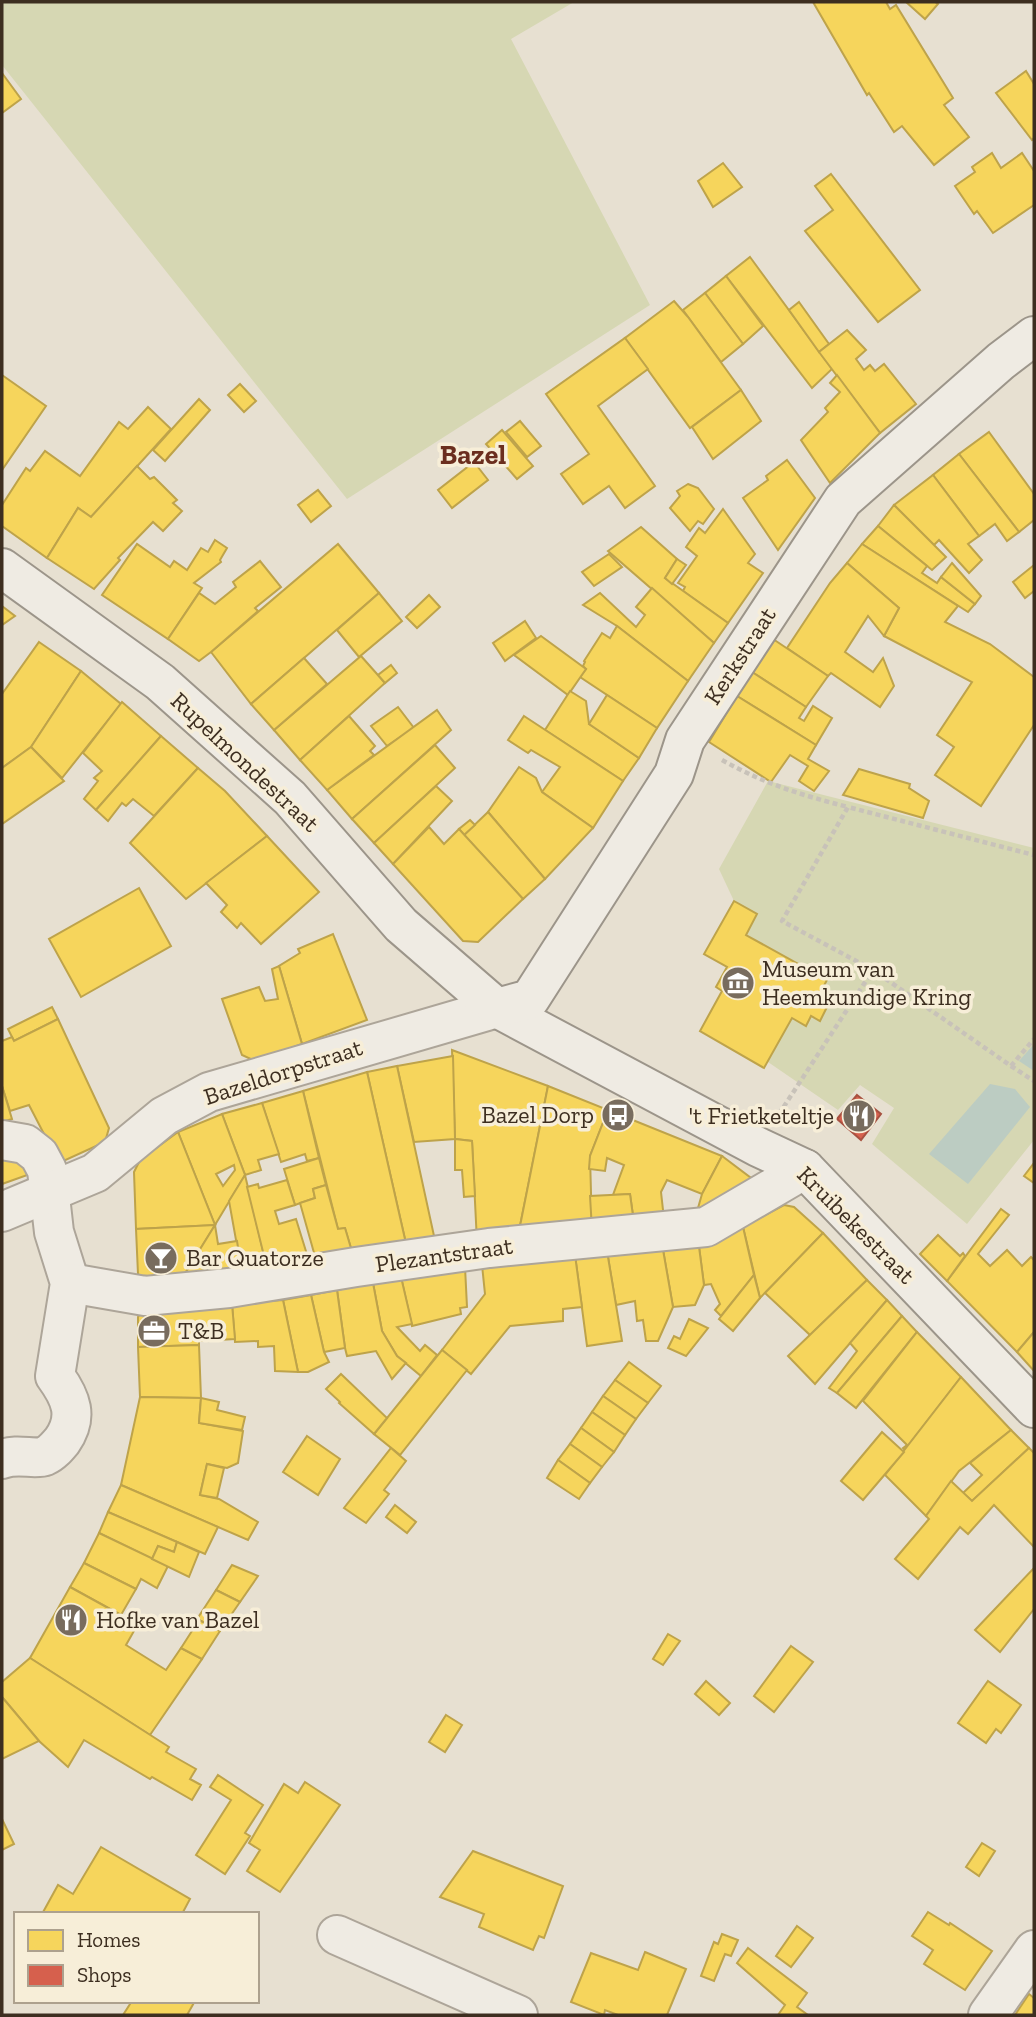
<svg xmlns="http://www.w3.org/2000/svg" width="1036" height="2017" font-family="'Zilla Slab',serif">
  <rect width="100%" height="100%" fill="#e7e0d1"/>
  <g fill="#d6d7b3">
    <path d="M2 2H574L511 39 650 305 347 499 2 65Z"/>
    <path d="M768 781 1034 848V1140L967 1224 872 1144 894 1108 860 1085 838 1110 768 1062 792 1018 807 1026 811 1016 819 1020 821 1001 825 996 820 993 826 979 746 935 757 914 734 901 719 869Z"/>
  </g>
  <g fill="#bcccc2">
    <path d="M1034 1044V1071L1019 1061Z"/>
    <path d="M990 1084 1015 1089 1030 1107 968 1184 929 1154Z"/>
  </g>
  <g fill="#f6d55c" stroke="#bea34a" stroke-width="2" fill-rule="evenodd">
    <path d="M813 2H886L890 9 896 5 953 98 944 105 969 137 934 165 902 126 894 132 869 93 867 95Z"/>
    <path d="M906 2H935L938 4 925 19Z"/>
    <path d="M1026 71 1034 84V138L1032 140 996 93Z"/>
    <path d="M2 73 21 99 2 113Z"/>
    <path d="M992 153 1001 168 1022 153 1034 171V205L993 233 977 211 974 214 955 186 975 172 972 167Z"/>
    <path d="M723 163 742 187 713 207 698 181Z"/>
    <path d="M831 174 920 290 878 322 805 231 833 210 815 186Z"/>
    <path d="M750 257 832 369 812 388 726 276Z"/>
    <path d="M726 276 763 326 743 344 705 293Z"/>
    <path d="M705 293 743 344 721 362 683 310Z"/>
    <path d="M674 301 688 317 741 390 690 428 625 338Z"/>
    <path d="M799 302 829 344 819 352 789 310Z"/>
    <path d="M847 330 866 350 856 359 864 370 870 365 875 371 884 364 916 404 880 433 819 352Z"/>
    <path d="M625 338 648 369 598 406 655 486 625 508 609 486 583 504 561 474 589 454 546 394Z"/>
    <path d="M2 375 46 406 2 470Z"/>
    <path d="M837 375 880 433 830 483 801 440 828 412 825 408 840 392 830 383Z"/>
    <path d="M240 384 256 401 244 412 228 395Z"/>
    <path d="M741 390 761 421 713 459 692 427Z"/>
    <path d="M199 399 210 410 165 461 153 450Z"/>
    <path d="M148 407 171 429 91 517 78 508 47 558 2 526V505L26 468 30 471 45 451 80 476 119 422 128 429Z"/>
    <path d="M520 421 541 446 527 457 506 432Z"/>
    <path d="M502 430 533 466 517 479 486 444Z"/>
    <path d="M989 432 1034 494V520L1019 532 959 454Z"/>
    <path d="M959 454 1019 532 1007 541 995 524 979 536 933 475Z"/>
    <path d="M787 460 815 498 778 550 743 498 768 480 766 476Z"/>
    <path d="M474 462 488 480 452 508 438 490Z"/>
    <path d="M137 466 150 479 154 477 177 500 173 503 182 511 163 531 153 522 118 558 120 560 94 589 47 558 78 508 91 517Z"/>
    <path d="M933 475 979 536 968 544 982 560 969 573 939 540 934 545 894 505Z"/>
    <path d="M688 484 698 488 714 509 703 524 698 521 690 531 670 508 680 496 677 491Z"/>
    <path d="M318 490 331 506 311 522 298 505Z"/>
    <path d="M894 505 946 557 932 570 878 526Z"/>
    <path d="M723 509 755 554 748 563 763 573 728 623 683 591 685 587 678 583 697 556 686 547 699 528 705 533Z"/>
    <path d="M878 526 927 566 922 573 937 583 941 577 975 604 968 612 862 544Z"/>
    <path d="M641 527 677 559 665 578 728 623 714 643 608 551Z"/>
    <path d="M215 540 227 548 220 560 221 562 194 583 202 588 168 639 102 595 137 544 170 567 174 561 187 570 201 548 208 552Z"/>
    <path d="M338 544 379 593 251 704 211 652Z"/>
    <path d="M862 544 958 606 945 622 990 644 1034 677V725L981 806 935 775 954 747 937 735 972 682 884 636 899 608 847 563Z"/>
    <path d="M609 554 622 567 594 586 582 572Z"/>
    <path d="M677 559 686 565 672 584 665 578Z"/>
    <path d="M260 561 281 587 255 608 258 611 211 652 199 661 168 639 199 593 215 604 236 587 233 582Z"/>
    <path d="M847 563 899 608 884 636 868 616 845 652 873 672 883 658 894 686 880 707 831 673 828 676 787 648 830 583Z"/>
    <path d="M952 563 981 596 975 604 941 577Z"/>
    <path d="M1034 565V591L1025 598 1013 582Z"/>
    <path d="M652 588 714 643 688 681 617 626 583 605 600 593 636 627 645 615 636 607Z"/>
    <path d="M379 593 402 621 359 657 337 630Z"/>
    <path d="M429 595 440 607 417 628 406 617Z"/>
    <path d="M2 606 15 616 2 625Z"/>
    <path d="M525 621 536 638 505 661 493 643Z"/>
    <path d="M617 626 688 681 657 728 580 677 586 669 583 666 585 662 584 661 602 633 610 638Z"/>
    <path d="M541 636 586 669 568 695 514 655Z"/>
    <path d="M773 639 828 676 806 707 752 672Z"/>
    <path d="M39 642 81 671 31 747 2 768V694Z"/>
    <path d="M361 656 385 683 300 760 274 730Z"/>
    <path d="M304 658 327 684 274 730 251 704Z"/>
    <path d="M391 665 397 673 385 683 378 675Z"/>
    <path d="M81 671 121 704 62 778 31 747Z"/>
    <path d="M752 672 806 707 799 718 804 721 813 706 832 718 816 745 737 696Z"/>
    <path d="M570 691 586 701 589 724 639 758 623 781 545 730Z"/>
    <path d="M607 695 657 728 639 758 589 724Z"/>
    <path d="M737 696 816 745 808 759 829 771 814 791 799 781 808 766 790 755 771 782 709 742Z"/>
    <path d="M122 702 161 736 96 810 84 799 98 781 94 778 102 771 83 753Z"/>
    <path d="M398 707 414 728 387 746 371 726Z"/>
    <path d="M437 710 451 730 352 819 327 790Z"/>
    <path d="M349 716 375 746 370 751 374 755 327 790 300 760Z"/>
    <path d="M524 716 623 781 593 828 542 792 560 767 531 750 528 753 508 740Z"/>
    <path d="M161 736 198 768 154 816 133 799 126 806 122 803 108 821 96 810Z"/>
    <path d="M435 745 455 768 374 843 352 819Z"/>
    <path d="M31 747 64 781 2 824V768Z"/>
    <path d="M519 767 536 778 542 792 593 828 545 879 488 812Z"/>
    <path d="M198 768 225 791 267 836 186 899 130 843Z"/>
    <path d="M859 769 910 784 909 788 929 801 923 818 843 795Z"/>
    <path d="M436 786 452 801 393 864 374 843Z"/>
    <path d="M488 812 545 879 523 899 464 835Z"/>
    <path d="M470 820 475 825 464 835 459 829Z"/>
    <path d="M429 827 444 844 459 829 523 899 478 942 463 941 393 864Z"/>
    <path d="M267 836 319 892 261 944 241 923 237 928 221 912 227 905 206 883Z"/>
    <path d="M139 888 171 946 81 997 49 939Z"/>
    <path d="M734 901 757 914 746 935 827 980 820 993 824 995 822 1001 828 1005 820 1021 811 1016 806 1026 792 1018 764 1068 700 1031 722 991 716 987 727 967 704 954Z"/>
    <path d="M333 934 367 1020 302 1044 279 966 300 953 298 949Z"/>
    <path d="M279 966 302 1044 255 1061 242 1055 222 999 259 987 265 1001 278 999 272 969Z"/>
    <path d="M52 1007 58 1019 14 1041 8 1029Z"/>
    <path d="M58 1019 109 1128 105 1142 59 1163 29 1105 10 1111 2 1086V1041L12 1037 14 1041Z"/>
    <path d="M452 1050 548 1086 518 1236 477 1242 472 1141 455 1139Z"/>
    <path d="M453 1056 455 1139 414 1142 397 1066Z"/>
    <path d="M397 1066 436 1245 407 1248 367 1072Z"/>
    <path d="M367 1072 407 1248 353 1255 345 1228 338 1229 303 1091Z"/>
    <path d="M2 1086 12 1119 2 1122Z"/>
    <path d="M548 1086 608 1110 590 1156 592 1229 518 1236Z"/>
    <path d="M303 1091 319 1158 307 1161 305 1154 281 1162 262 1103Z"/>
    <path d="M262 1103 279 1154 258 1160 261 1170 245 1175 222 1114Z"/>
    <path d="M608 1110 722 1156 702 1194 667 1180 661 1192 664 1219 634 1223 630 1194 613 1195 624 1165 607 1158 605 1171 589 1169 590 1156Z"/>
    <path d="M222 1114 245 1175 215 1225 178 1132ZM234 1165 235 1170 223 1186 216 1174Z"/>
    <path d="M178 1132 215 1225 136 1229 134 1172 140 1160Z"/>
    <path d="M455 1139 472 1141 475 1196 464 1197 462 1170H455Z"/>
    <path d="M2 1155 11 1157 33 1173 2 1184Z"/>
    <path d="M722 1156 755 1181 696 1215 702 1194Z"/>
    <path d="M319 1158 326 1185 313 1189 315 1198 295 1205 284 1169Z"/>
    <path d="M1034 1163V1183L1024 1176Z"/>
    <path d="M245 1175 268 1272 243 1279 229 1201Z"/>
    <path d="M287 1180 295 1205 275 1211 279 1224 296 1219 309 1261 268 1272 247 1187 258 1184 259 1188Z"/>
    <path d="M326 1185 338 1229 345 1228 353 1255 316 1260 300 1203 315 1198 313 1189Z"/>
    <path d="M630 1194 634 1223 592 1229 590 1196Z"/>
    <path d="M784 1205 794 1207 823 1233 760 1298 743 1227Z"/>
    <path d="M1001 1209 1009 1215 978 1254 990 1266 1007 1250 1022 1266 1031 1257 1034 1260V1332L1017 1352 947 1281Z"/>
    <path d="M215 1225 186 1272 188 1281 148 1283 138 1274 136 1229Z"/>
    <path d="M215 1225 218 1244 237 1241 243 1279 188 1286 186 1272Z"/>
    <path d="M743 1227 754 1275 721 1316 715 1310 720 1304 711 1284 704 1285 698 1239Z"/>
    <path d="M823 1233 867 1280 810 1335 765 1293Z"/>
    <path d="M938 1235 960 1256 963 1253 965 1256 947 1281 920 1254Z"/>
    <path d="M698 1239 704 1285 695 1305 673 1307 662 1244Z"/>
    <path d="M662 1244 673 1307 658 1341H646L643 1320 637 1321 635 1301 616 1305 607 1251Z"/>
    <path d="M607 1251 622 1341 587 1346 575 1255Z"/>
    <path d="M575 1255 582 1307 563 1309V1321L510 1326 471 1374 442 1350 485 1294 482 1265Z"/>
    <path d="M465 1267 467 1307 460 1308 461 1314 412 1326 401 1277Z"/>
    <path d="M754 1275 760 1298 733 1331 719 1319Z"/>
    <path d="M401 1277 412 1324 397 1327 420 1351 425 1345 437 1355 421 1376 397 1356 382 1331 373 1283Z"/>
    <path d="M867 1280 887 1300 815 1384 788 1356Z"/>
    <path d="M373 1283 382 1331 397 1356 406 1363 392 1379 376 1351 347 1356 345 1348 337 1290Z"/>
    <path d="M337 1290 345 1348 324 1352 311 1295Z"/>
    <path d="M311 1295 324 1352 329 1362 308 1372H298L283 1300Z"/>
    <path d="M283 1300 298 1372 275 1371 274 1346 258 1347V1341L235 1342 232 1304Z"/>
    <path d="M887 1300 902 1316 837 1393 829 1388 857 1351 850 1343Z"/>
    <path d="M232 1304 235 1339 199 1341V1345L138 1347V1317L144 1308Z"/>
    <path d="M902 1316 917 1332 856 1408 837 1393Z"/>
    <path d="M689 1319 708 1328 686 1356 668 1348 674 1336 680 1339Z"/>
    <path d="M917 1332 961 1377 905 1450 903 1448 907 1445 863 1401Z"/>
    <path d="M1034 1332V1371L1017 1352Z"/>
    <path d="M199 1345 201 1398 140 1397 138 1347Z"/>
    <path d="M442 1350 467 1370 400 1455 374 1434Z"/>
    <path d="M629 1362 661 1386 648 1403 615 1380Z"/>
    <path d="M341 1374 387 1418 374 1434 339 1403 340 1402 326 1389Z"/>
    <path d="M961 1377 1011 1430 959 1471 926 1516 885 1475Z"/>
    <path d="M615 1380 648 1403 636 1419 603 1396Z"/>
    <path d="M603 1396 636 1419 625 1435 592 1412Z"/>
    <path d="M140 1397 201 1398 199 1423 243 1431 238 1463 227 1468 207 1464 200 1495 219 1499 258 1522 248 1540 121 1485Z"/>
    <path d="M201 1398 219 1402 217 1410 245 1417 242 1430 199 1423Z"/>
    <path d="M592 1412 625 1435 614 1452 581 1428Z"/>
    <path d="M581 1428 614 1452 602 1467 570 1444Z"/>
    <path d="M1011 1430 1029 1448 972 1501 963 1493 982 1475 970 1463Z"/>
    <path d="M882 1432 904 1452 863 1500 841 1481Z"/>
    <path d="M307 1436 340 1459 318 1495 283 1472Z"/>
    <path d="M570 1444 602 1467 590 1483 558 1460Z"/>
    <path d="M391 1448 406 1461 384 1490 389 1494 366 1523 344 1508Z"/>
    <path d="M1029 1448 1034 1453V1547L994 1505 968 1534 960 1527 918 1579 895 1559 929 1519 926 1516 951 1481 972 1501Z"/>
    <path d="M558 1460 590 1483 579 1499 547 1478Z"/>
    <path d="M207 1464 224 1468 217 1498 200 1495Z"/>
    <path d="M121 1485 218 1527 205 1554 108 1512Z"/>
    <path d="M395 1505 416 1522 407 1533 386 1517Z"/>
    <path d="M108 1512 177 1542 174 1552 158 1546 152 1559 99 1533Z"/>
    <path d="M99 1533 168 1566 157 1588 141 1579 136 1589 84 1563Z"/>
    <path d="M177 1542 199 1552 189 1577 152 1559 158 1546 174 1552Z"/>
    <path d="M84 1563 136 1589 121 1615 70 1587Z"/>
    <path d="M232 1565 258 1576 240 1602 216 1590Z"/>
    <path d="M1034 1568V1609L1000 1652 975 1630Z"/>
    <path d="M70 1587 121 1615 118 1622 134 1631 126 1645 166 1670 181 1648 202 1659 150 1735 30 1658Z"/>
    <path d="M216 1590 240 1602 220 1631 197 1619Z"/>
    <path d="M199 1620 220 1631 202 1659 181 1648Z"/>
    <path d="M668 1634 680 1641 663 1665 653 1659Z"/>
    <path d="M791 1646 813 1662 774 1712 754 1696Z"/>
    <path d="M30 1658 169 1747 166 1752 196 1769 190 1779 201 1785 192 1800 152 1777 150 1779 84 1740 68 1767 39 1741 2 1697V1682Z"/>
    <path d="M706 1681 730 1703 719 1715 695 1694Z"/>
    <path d="M988 1681 1021 1705 1001 1733 996 1729 986 1743 958 1723Z"/>
    <path d="M2 1697 39 1741 2 1759Z"/>
    <path d="M446 1715 462 1725 445 1752 429 1742Z"/>
    <path d="M218 1775 263 1805 245 1833 250 1836 225 1874 196 1855 231 1800 210 1787Z"/>
    <path d="M305 1782 340 1805 280 1892 247 1871 260 1850 249 1843 284 1784 298 1793Z"/>
    <path d="M2 1819 14 1844 2 1850Z"/>
    <path d="M982 1843 995 1851 979 1876 966 1867Z"/>
    <path d="M101 1847 190 1899 182 1914H42L58 1885 73 1894Z"/>
    <path d="M473 1851 563 1886 544 1938 539 1936 533 1950 479 1927 484 1914 440 1897Z"/>
    <path d="M928 1912 949 1925 950 1923 992 1951 965 1990 924 1964 933 1950 912 1936Z"/>
    <path d="M797 1926 813 1938 791 1967 776 1956Z"/>
    <path d="M722 1934 738 1940 731 1956 725 1954 714 1981 701 1976 714 1942 718 1944Z"/>
    <path d="M748 1948 807 1993 797 2007 808 2015H778L785 2005 737 1963Z"/>
    <path d="M645 1952 686 1969 667 2015H618L605 2010 604 2015 571 2002 591 1953 638 1970Z"/>
    <path d="M1029 1994 1034 1998V2015H1015Z"/>
    <path d="M132 2001H195L187 2015H123Z"/>
  </g>
  <path fill="#d6604d" stroke="#a85140" stroke-width="2" d="M857 1095 881 1114 861 1140 837 1119Z"/>
  <g fill="none" stroke-linecap="round" stroke-linejoin="round">
    <defs>
      <g id="street">
        <path d="M2 1140 25 1144 39 1155 47 1170 54 1232 70 1283 55 1376C71 1398 79 1417 62 1441 57 1447 52 1453 45 1456 35 1460 18 1453 2 1459"/>
        <path d="M2 1212 95 1173 164 1116 209 1092 497 1008"/>
        <path d="M70 1283 145 1296 229 1288 356 1267 489 1248 706 1227 805 1169"/>
        <path d="M337 1935 518 2015"/>
        <path d="M988 2015 1034 1950"/>
      </g>
      <g id="secondary">
        <path d="M2 568 160 682 290 798 401 925 497 1008 758 1147 805 1169 1034 1408"/>
        <path d="M497 1008 530 999 674 774 685 740 843 500 1001 361 1034 336"/>
      </g>
    </defs>
    <use href="#street" stroke="#ada599" stroke-width="42"/>
    <use href="#secondary" stroke="#9c958a" stroke-width="42"/>
    <g stroke="#c8c2b9" stroke-width="4.5" stroke-dasharray="5 3.5" stroke-linecap="butt">
      <path d="M722 760C765 784 801 795 848 807"/>
      <path d="M873 970 782 921 848 807 1034 855"/>
      <path d="M1011 1066 1034 1081"/>
      <path d="M779 1114 873 970 1011 1066 1034 1039"/>
    </g>
    <use href="#street" stroke="#efebe3" stroke-width="38"/>
    <use href="#secondary" stroke="#efebe3" stroke-width="38"/>
  </g>
  <defs>
    <symbol id="museum-disc" viewBox="-11 -11 22 22"><circle r="9.5" fill="#786c5e" stroke="#f7eed8"/><path d="M0-6L6-3V-2H-6V-3ZM-5-1h2V3h-2ZM-1-1h2V3h-2ZM3-1h2V3H3ZM-6 4H6V6H-6Z" fill="#fff"/></symbol>
    <symbol id="bus-disc" viewBox="-11 -11 22 22"><circle r="9.5" fill="#786c5e" stroke="#f7eed8"/><path d="M-5-6H5V4H4V6H2V4H-2V6H-4V4H-5ZM-3.5-4V0h7V-4ZM-3.5 1.2v1.5H-2V1.2ZM2 1.2v1.5H3.5V1.2Z" fill="#fff"/></symbol>
    <symbol id="restaurant-disc" viewBox="-11 -11 22 22"><circle r="9.5" fill="#786c5e" stroke="#f7eed8"/><path d="M-5-6h1v4h1v-4h1v4h1v-4h1v5L-1.5 .5V6h-2V.5L-5-1ZM5-6V6H3V1.5H1.5Q1.5-4 5-6Z" fill="#fff"/></symbol>
    <symbol id="bar-disc" viewBox="-11 -11 22 22"><circle r="9.5" fill="#786c5e" stroke="#f7eed8"/><path d="M-6-5H6L.8 .8V4.5H3.5V6h-7V4.5H-.8V.8Z" fill="#fff"/></symbol>
    <symbol id="office-disc" viewBox="-11 -11 22 22"><circle r="9.5" fill="#786c5e" stroke="#f7eed8"/><path d="M-6-3h4V-5.5h4V-3h4V5H-6ZM-1-4.5V-3h2v-1.5ZM-6 0V1H6V0Z" fill="#fff"/></symbol>
  </defs>
  <g fill-rule="evenodd">
    <use href="#museum-disc" x="719" y="964" width="38" height="38"/>
    <use href="#bus-disc" x="599" y="1096" width="38" height="38"/>
    <use href="#restaurant-disc" x="840" y="1097" width="38" height="38"/>
    <use href="#bar-disc" x="142" y="1239" width="38" height="38"/>
    <use href="#office-disc" x="135" y="1312" width="38" height="38"/>
    <use href="#restaurant-disc" x="52" y="1601" width="38" height="38"/>
  </g>
  <g text-anchor="middle" stroke-width="7" stroke-linejoin="round" paint-order="stroke">
    <g font-size="24" fill="#3d2e20" stroke="#f7eed8">
      <text transform="translate(740 656) rotate(-57)" y="8">Kerkstraat</text>
      <text transform="translate(245 762) rotate(43)" y="8">Rupelmondestraat</text>
      <text transform="translate(283 1072) rotate(-18)" y="8">Bazeldorpstraat</text>
      <text transform="translate(856 1225) rotate(45)" y="8">Kruibekestraat</text>
      <text transform="translate(444 1255) rotate(-8)" y="8">Plezantstraat</text>
    </g>
    <g font-size="24" fill="#3d2e20" stroke="#f7eed8" text-anchor="start">
      <text x="762" y="977">Museum van<tspan x="762" dy="28">Heemkundige Kring</tspan></text>
      <text x="594" y="1123" text-anchor="end">Bazel Dorp</text>
      <text x="834" y="1124" text-anchor="end">'t Frietketeltje</text>
      <text x="186" y="1266">Bar Quatorze</text>
      <text x="178" y="1339">T&amp;B</text>
      <text x="96" y="1628">Hofke van Bazel</text>
    </g>
    <g font-size="28" font-weight="bold" fill="#6b2e1e" stroke="#f7eed8">
      <text x="473" y="464">Bazel</text>
    </g>
  </g>
  <rect width="1036" height="2017" fill="none" stroke="#3d2e20" stroke-width="7"/>
  <rect x="14" y="1912" width="245" height="91" fill="#f7eed8" stroke="#ada18e" stroke-width="2"/>
  <rect x="28" y="1930" width="35" height="21" fill="#f6d55c" stroke="#ada18e" stroke-width="2"/>
  <text x="77" y="1947" font-size="21" fill="#3d2e20">Homes</text>
  <rect x="28" y="1965" width="35" height="21" fill="#d6604d" stroke="#ada18e" stroke-width="2"/>
  <text x="77" y="1982" font-size="21" fill="#3d2e20">Shops</text>
</svg>
